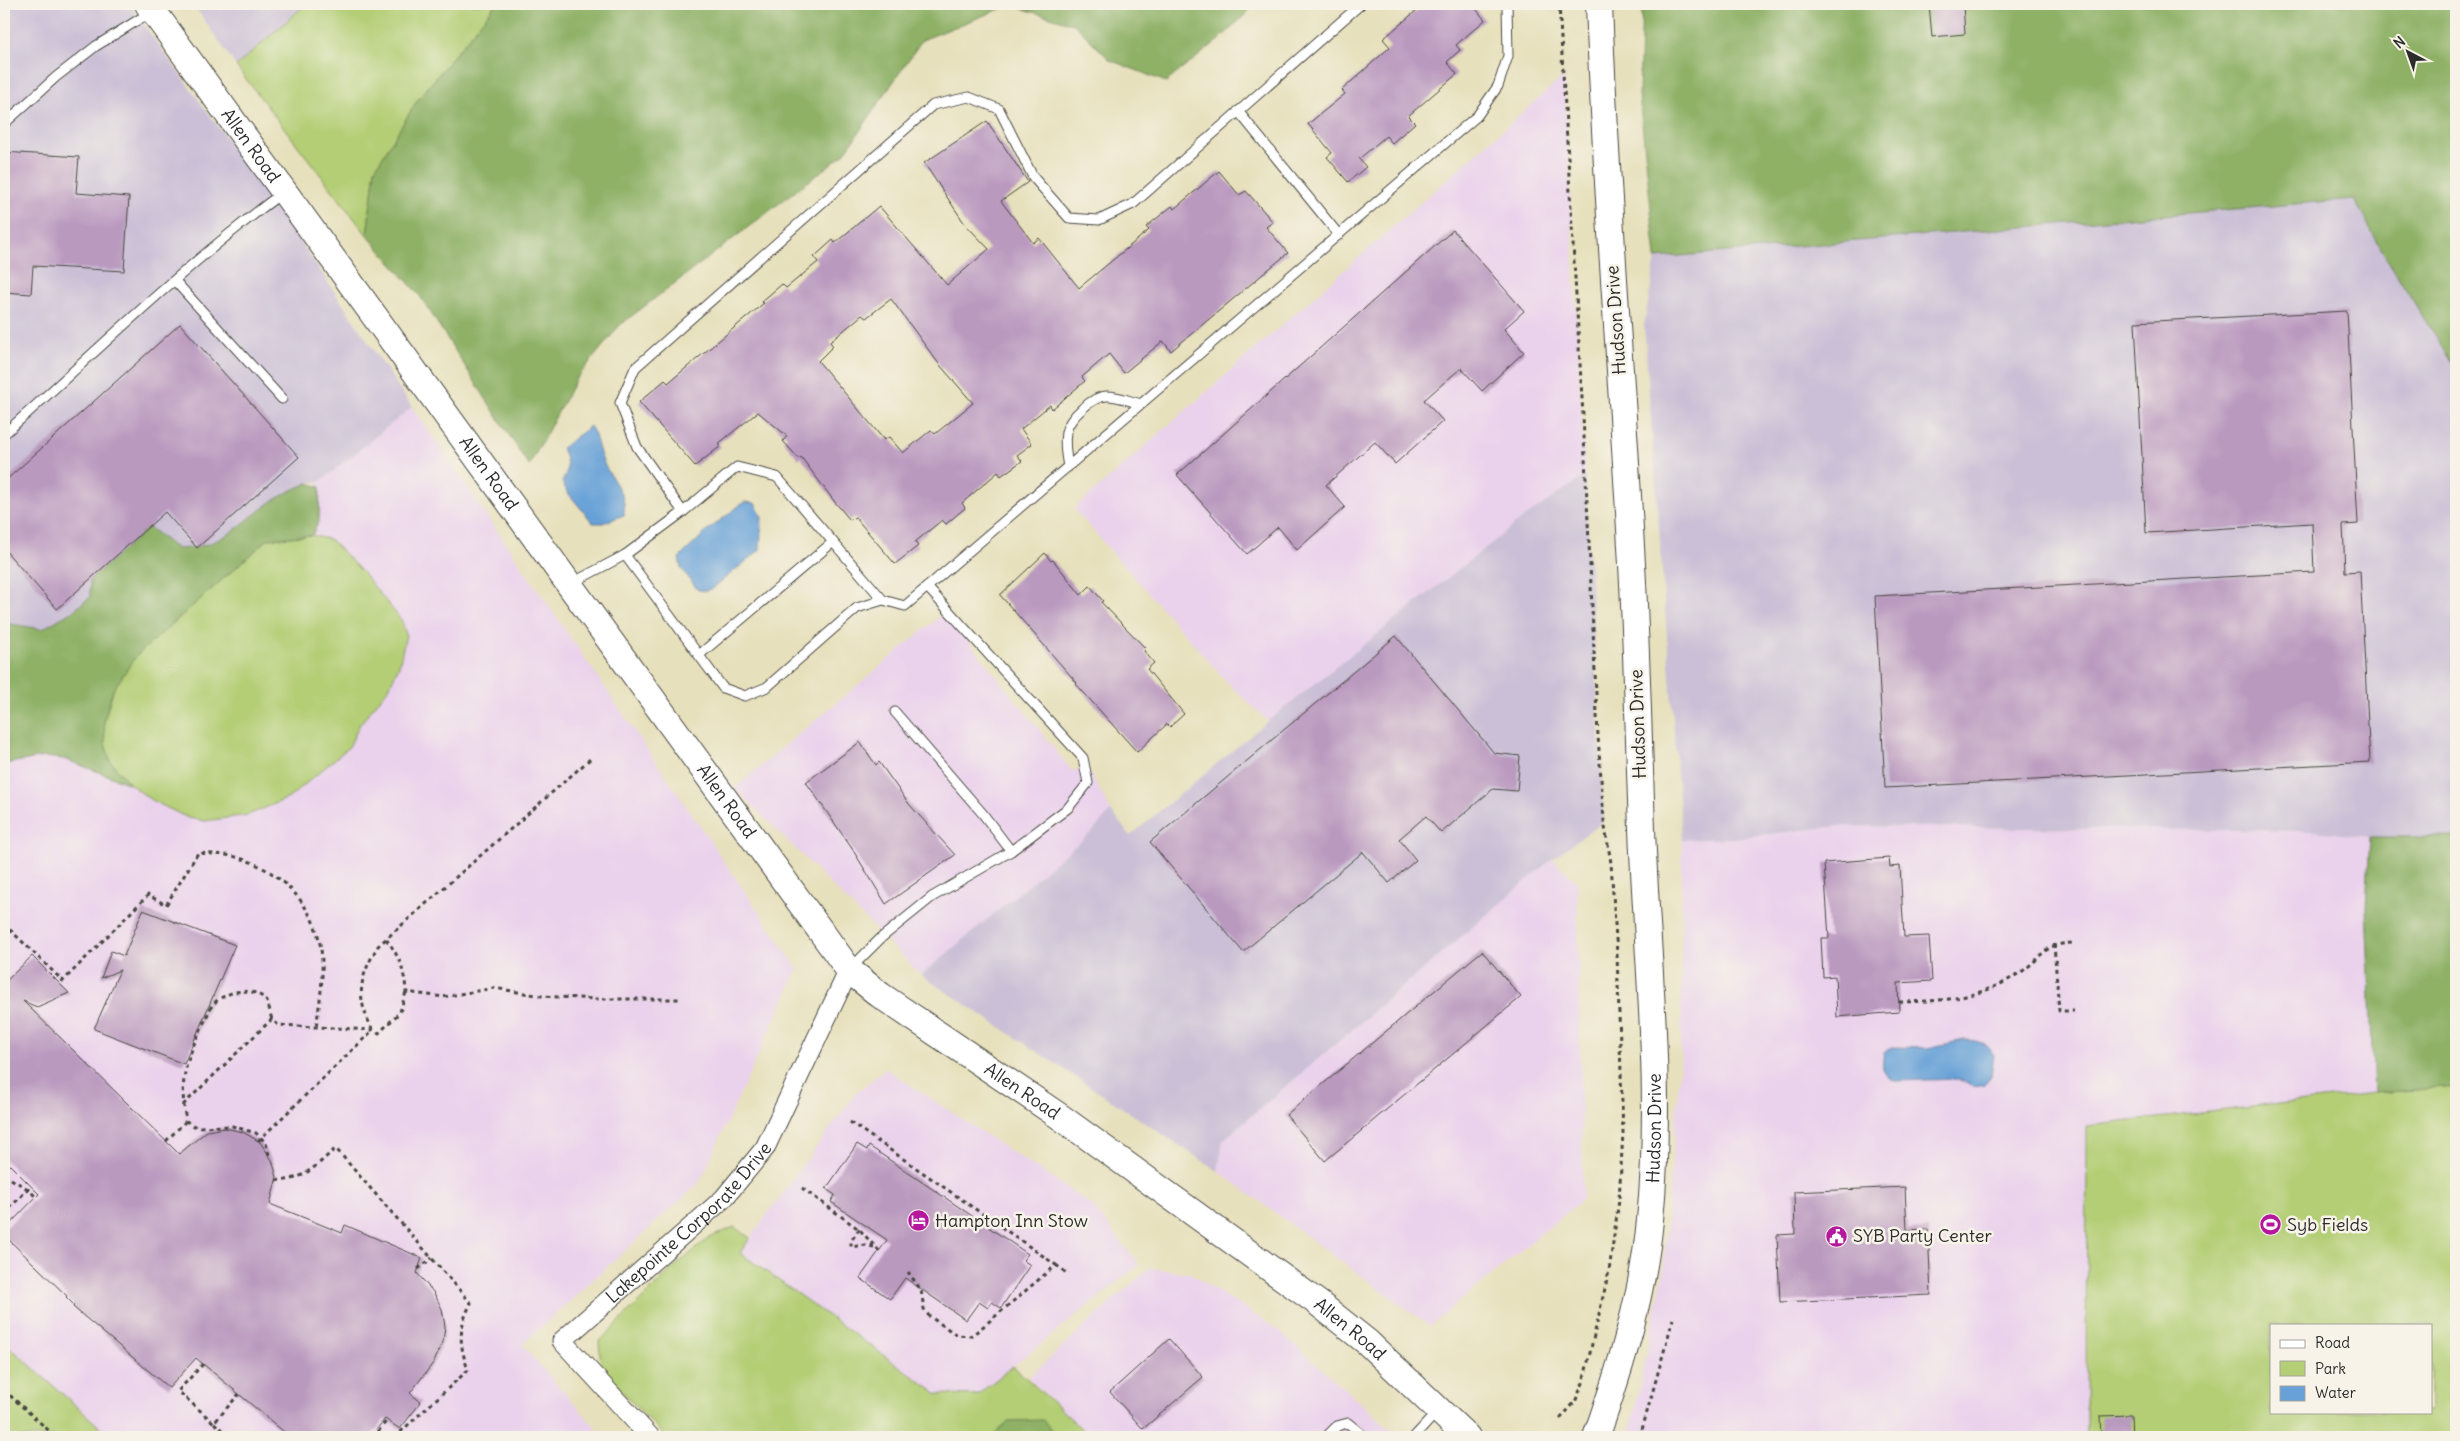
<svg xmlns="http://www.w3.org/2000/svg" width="2460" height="1441" font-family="Delius,sans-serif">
  <rect width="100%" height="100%" fill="#f7f3e8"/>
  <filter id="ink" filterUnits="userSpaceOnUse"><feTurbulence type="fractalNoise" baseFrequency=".02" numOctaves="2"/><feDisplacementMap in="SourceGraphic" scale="10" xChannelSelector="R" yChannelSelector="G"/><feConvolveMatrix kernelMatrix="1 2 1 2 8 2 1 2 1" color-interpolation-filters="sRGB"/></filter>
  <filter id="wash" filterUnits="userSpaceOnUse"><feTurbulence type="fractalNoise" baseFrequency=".0096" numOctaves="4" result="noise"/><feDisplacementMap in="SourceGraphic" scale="20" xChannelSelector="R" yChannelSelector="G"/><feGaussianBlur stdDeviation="1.12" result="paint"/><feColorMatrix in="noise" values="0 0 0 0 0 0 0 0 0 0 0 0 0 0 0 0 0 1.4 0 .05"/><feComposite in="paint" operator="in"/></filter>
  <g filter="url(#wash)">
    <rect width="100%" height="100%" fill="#e7e0bc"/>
    <g fill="#ead1ec">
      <path d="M1564 76 1585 476 1522 519 1268 721 1228 683 1074 509Z"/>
      <path d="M412 407 798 969 699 1183 522 1345 604 1437H111L4 1342V739Z"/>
      <path d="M945 612 1072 771 1088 769 1111 811 1093 831 921 975 735 788Z"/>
      <path d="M1838 826 2314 831 2370 837 2366 907 2374 1093 2087 1126 2086 1437H1629L1663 1276 1681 1054 1682 840 1734 838Z"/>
      <path d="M1552 859 1577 882 1583 1199 1430 1326 1218 1171 1223 1140Z"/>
      <path d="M886 1069 1092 1205 1139 1265 977 1395 938 1394 740 1252 855 1094Z"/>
      <path d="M1149 1268 1190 1273 1278 1330 1399 1437H1091L1028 1378Z"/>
    </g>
    <g fill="#cabfd6">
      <path d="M4 4H129L284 217 412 407 321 481 308 483 282 495 226 537 197 548 177 549 90 597 73 611 42 629 4 623Z"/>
      <path d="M193 4H306L236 66Z"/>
      <path d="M2354 199 2387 259 2456 370V837H2370L2314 831 1838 826 1734 838 1682 840 1644 325 1656 258Z"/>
      <path d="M1585 476 1604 821 1552 859 1223 1140 1218 1171 921 975 1093 831 1111 811 1130 836 1268 721 1522 519Z"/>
    </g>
    <g fill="#b3ce74" stroke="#6f7c50" fill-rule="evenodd">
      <path d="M306 4H496L417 101 375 169 367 235 236 66Z"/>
      <path d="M312 535 331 540 364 574 402 621 406 635 399 666 389 688 360 724 349 747 289 798 248 815 205 821 188 818 151 800 130 784 110 761 105 743 104 721 113 690 136 656 268 539Z"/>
      <path d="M2456 1087V1437H2086L2087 1126 2374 1093ZM2271 1325H2431V1412H2271Z"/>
      <path d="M734 1227 750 1238 740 1253 938 1394 977 1395 1013 1366 1091 1437H666L601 1370 599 1342 675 1266 709 1238Z"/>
      <path d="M4 1342 111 1437H4Z"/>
    </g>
    <g fill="#8eb166" stroke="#5c6e48">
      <path d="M496 4H1256L1221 38 1166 82 1110 60 1074 24 1010 5 922 40 844 154 620 325 576 379 529 466 420 296 367 235 375 169 417 101Z"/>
      <path d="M1642 4H2456V370L2387 259 2354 199 1656 258 1639 94Z"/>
      <path d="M308 483 320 487 319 521 312 535 268 539 136 656 113 690 104 721 105 743 110 761 130 784 64 759 44 757 4 764V623L42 629 73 611 90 597V579L149 527 177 549C229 548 243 517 283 495 291 490 300 487 308 483Z"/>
      <path d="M2370 837H2456V1087L2374 1093 2366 907Z"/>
      <path d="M1043 1420 1057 1437H992L1008 1421Z"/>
    </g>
    <g fill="#68a1d7" stroke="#4a6681">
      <path d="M590 426C597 436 597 445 601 456 606 472 618 483 623 499 625 504 624 509 624 515L603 523H593L568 493 562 482C570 468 567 462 562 448Z"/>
      <path d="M744 502 755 503 762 517 760 550 713 588 706 591 698 590 681 568 679 558 709 529Z"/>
      <path d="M1964 1040C1979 1040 1985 1043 1994 1055L1991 1077 1984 1085 1974 1087 1959 1079 1895 1081C1882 1075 1881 1067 1884 1053L1892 1047 1927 1048Z"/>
    </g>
    <g id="blocks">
      <g fill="#ba99bf" fill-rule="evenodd">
        <path d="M1424 4H1472L1485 20 1456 45 1460 50 1447 62 1457 74 1408 116 1415 123 1392 143 1386 136 1359 159 1366 167 1348 182 1327 157 1332 153 1308 124 1345 94 1342 90 1390 47 1383 39Z"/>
        <path d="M1929 4H1963L1965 34 1932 37Z"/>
        <path d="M987 121 1028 182 1001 201 1033 243 1039 238 1079 288 1149 230 1146 227 1172 206 1174 209 1219 171 1239 195 1246 191 1273 222 1266 227 1288 253 1171 351 1163 341 1124 373 1109 354 1082 377 1085 381 1052 409 1050 405 1021 429 1032 444 1017 455 1022 461 1001 476 998 472 962 503 965 508 946 524 942 520 915 542 918 546 895 564 855 517 850 520 834 501 801 457 799 459 783 441 787 436 758 412 718 444 721 446 695 466 639 402 665 380 668 383 764 303 761 302 782 284 786 288 818 262 814 257 833 240 835 243 879 206 947 285 989 249 965 224 924 163ZM891 299 939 364 973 403 935 434 931 430 903 453 889 437 884 440 818 361 833 346 830 342 862 315 866 318Z"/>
        <path d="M4 152 79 157 76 193 129 197 124 271 33 266 31 294 4 292Z"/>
        <path d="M1453 230 1524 311 1504 329 1524 352 1482 391 1461 368 1424 400 1443 421 1395 464 1375 442 1326 485 1345 507 1297 550 1278 527 1247 554 1177 475Z"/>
        <path d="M2347 311 2358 524 2343 525 2345 572 2360 571 2370 762 1885 788 1875 596 2314 572 2312 523 2146 533 2135 322Z"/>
        <path d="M180 324 299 457 197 548 165 512 57 609 4 549V482Z"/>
        <path d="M1045 553 1051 561 1053 560 1081 595 1090 586 1103 601 1101 602 1146 649 1144 651 1154 663 1147 669 1184 714 1170 727 1167 724 1137 752 1076 684 1077 683 1000 595Z"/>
        <path d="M1396 636 1494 753 1520 756 1517 791 1493 789 1441 833 1426 816 1399 839 1416 860 1389 883 1363 852 1243 952 1150 842Z"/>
        <path d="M860 742 876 765 879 762 909 804 955 855 886 904 851 847 806 782Z"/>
        <path d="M1889 858 1890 867 1900 866 1904 937 1929 936 1932 981 1898 983 1899 1012 1837 1017 1835 976 1823 977 1821 938H1829L1824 863Z"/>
        <path d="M143 910 235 945 184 1064 94 1029 120 970 101 978 111 951 124 956Z"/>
        <path d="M1482 951 1521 997 1325 1161 1286 1115Z"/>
        <path d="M32 956 69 993 37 1007 23 1001 179 1154 207 1131 225 1128 243 1132 260 1142 272 1160 277 1177 270 1204 342 1233 345 1225 422 1258 417 1273 434 1293 442 1309 445 1326 443 1342 434 1362 410 1393 421 1402 400 1429 385 1419 370 1437H290L196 1358 169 1388 73 1307 74 1305 66 1297 67 1296 4 1235V1230L39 1194 4 1159V983Z"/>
        <path d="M857 1144 867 1150 869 1146 1028 1254 1023 1260 1030 1265 1001 1308 992 1302 988 1308 979 1302 966 1320 905 1278 890 1299 860 1278 887 1240 831 1202 835 1195 826 1189Z"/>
        <path d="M1905 1187 1907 1230 1928 1229 1931 1295 1780 1302 1777 1235 1795 1234 1794 1192Z"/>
        <path d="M1169 1339 1203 1377 1143 1429 1110 1392Z"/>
        <path d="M2131 1415 2132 1437H2101L2100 1416Z"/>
      </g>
    </g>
  </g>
  <g filter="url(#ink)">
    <use href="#blocks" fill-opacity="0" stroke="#474641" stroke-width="1"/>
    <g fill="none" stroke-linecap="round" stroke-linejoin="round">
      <defs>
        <g id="lane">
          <path d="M1361 4 1133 204 1099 220 1069 218 1033 177 999 109 969 97 933 105 635 368 620 403 637 447 683 512 737 467 777 477 883 600 905 606 1477 116 1498 86 1508 56 1507 4"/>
          <path d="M1238 111 1339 235"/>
          <path d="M4 124 56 77 96 46 151 12"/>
          <path d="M175 281 282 399"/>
          <path d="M4 434C95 353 183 266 282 193"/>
          <path d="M1068 467C1066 455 1064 444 1066 432 1069 418 1093 395 1108 396 1119 396 1131 402 1142 404"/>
          <path d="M625 555 723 688 745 696 767 687 857 608 883 600"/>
          <path d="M570 584 625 555 683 512"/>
          <path d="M699 655 833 542"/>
          <path d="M895 712 983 814 1011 851"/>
          <path d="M851 968 881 938 932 897 1011 851 1068 808 1088 783 1083 758 927 587"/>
          <path d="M1326 1437 1337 1426 1348 1423 1365 1437"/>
          <path d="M1414 1437 1438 1411"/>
        </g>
        <g id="street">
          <path id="s1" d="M650 1437 562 1341 724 1198 765 1148 849 970"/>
        </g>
        <g id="secondary">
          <path id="s2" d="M148 4 849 970 880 995 1059 1116 1318 1303 1367 1342 1467 1437"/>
          <path id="s3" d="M1596 1437C1621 1367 1643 1295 1650 1220 1663 1089 1647 959 1642 829 1639 747 1637 665 1633 583 1623 390 1606 197 1599 4"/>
        </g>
      </defs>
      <use href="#lane" stroke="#474641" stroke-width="11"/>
      <use href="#street" stroke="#474641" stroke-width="21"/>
      <use href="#secondary" stroke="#474641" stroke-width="28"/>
      <g stroke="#474641" stroke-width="3" stroke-dasharray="4 4" stroke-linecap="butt">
        <path d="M1559 4 1583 415 1598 736 1604 821 1611 863 1617 954 1623 1133 1619 1200 1609 1271 1583 1383 1575 1402 1561 1418 1564 1422"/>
        <path d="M4 924 63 981 148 895 166 905 198 853C210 854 224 854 236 857 284 870 321 912 322 962 323 984 319 1006 316 1028"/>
        <path d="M386 939C399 955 405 972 406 992L443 997 494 988 542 996 595 999H682"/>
        <path d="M2054 944 2059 1011H2074"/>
        <path d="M1899 1002C1945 1001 1981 999 2021 972 2044 957 2040 945 2072 943"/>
        <path d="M183 1105 272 1019 278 1025 373 1030 379 1033 400 1012 406 992"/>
        <path d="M850 1122 1056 1265 979 1330 970 1336 957 1335 929 1316 924 1309 921 1290 908 1272"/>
        <path d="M166 1141 186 1121"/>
        <path d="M258 1141 373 1030C355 997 359 978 378 946L590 759"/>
        <path d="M269 1155 266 1143 256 1133 232 1126 196 1127 186 1121C177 1070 191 1052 211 1007 222 992 248 985 264 998 270 1003 269 1012 272 1019"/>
        <path d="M4 1175 28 1189"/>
        <path d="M276 1180C301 1183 318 1164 335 1149L337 1150 471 1303C458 1329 459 1343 468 1370L395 1437"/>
        <path d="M802 1188 860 1230 879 1251"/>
        <path d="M4 1214 28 1189 36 1197"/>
        <path d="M859 1229 851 1241V1247L865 1245 874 1247"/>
        <path d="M1056 1265 1068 1274"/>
        <path d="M418 1269 432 1258"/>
        <path d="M203 1364 178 1391 214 1423 239 1394"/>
        <path d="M4 1390 56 1437"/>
        <path d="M214 1423 231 1437"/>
        <path d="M384 1437 378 1432 387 1420"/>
        <path d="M1640 1437 1673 1319"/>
      </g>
      <use href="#lane" stroke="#fff" stroke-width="9"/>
      <use href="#street" stroke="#fff" stroke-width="19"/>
      <use href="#secondary" stroke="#fff" stroke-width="26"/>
    </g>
  </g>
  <defs>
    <symbol id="hotel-disc" viewBox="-11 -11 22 22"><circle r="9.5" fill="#b5179e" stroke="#f7f3e8"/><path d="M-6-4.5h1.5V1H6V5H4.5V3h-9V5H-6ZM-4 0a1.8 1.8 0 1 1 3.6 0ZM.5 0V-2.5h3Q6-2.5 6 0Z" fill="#fff"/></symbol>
    <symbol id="stadium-disc" viewBox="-11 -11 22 22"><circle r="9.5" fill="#b5179e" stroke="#f7f3e8"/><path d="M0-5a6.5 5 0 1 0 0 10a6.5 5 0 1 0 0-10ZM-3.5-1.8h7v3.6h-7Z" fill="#fff"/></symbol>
    <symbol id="civic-disc" viewBox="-11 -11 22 22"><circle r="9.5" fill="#b5179e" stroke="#f7f3e8"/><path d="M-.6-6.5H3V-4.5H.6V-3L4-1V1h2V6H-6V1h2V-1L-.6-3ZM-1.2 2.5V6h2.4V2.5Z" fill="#fff"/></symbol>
  </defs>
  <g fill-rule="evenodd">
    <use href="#hotel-disc" x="906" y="1208" width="25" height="25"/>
    <use href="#stadium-disc" x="2258" y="1212" width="25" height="25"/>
    <use href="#civic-disc" x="1824" y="1224" width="25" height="25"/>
  </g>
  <g text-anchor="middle" stroke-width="5" stroke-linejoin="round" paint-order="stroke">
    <g font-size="18" fill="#2b2b2b" stroke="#f7f3e8">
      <text dy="6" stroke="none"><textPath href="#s2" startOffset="175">Allen Road</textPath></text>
      <text transform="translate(1616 320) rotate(-94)" y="6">Hudson Drive</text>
      <text dy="6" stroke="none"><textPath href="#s2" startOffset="580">Allen Road</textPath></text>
      <text transform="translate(1638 724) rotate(-92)" y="6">Hudson Drive</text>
      <text dy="6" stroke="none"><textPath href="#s2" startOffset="985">Allen Road</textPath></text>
      <text dy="6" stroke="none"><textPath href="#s2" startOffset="1405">Allen Road</textPath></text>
      <text dy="6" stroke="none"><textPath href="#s3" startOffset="316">Hudson Drive</textPath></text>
      <text dy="6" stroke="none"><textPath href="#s1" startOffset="304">Lakepointe Corporate Drive</textPath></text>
      <text dy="6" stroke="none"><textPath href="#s2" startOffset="1810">Allen Road</textPath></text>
    </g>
    <g font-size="18" fill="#2b2b2b" stroke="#f7f3e8" text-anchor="start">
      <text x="935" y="1227">Hampton Inn Stow</text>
      <text x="2287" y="1231">Syb Fields</text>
      <text x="1853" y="1242">SYB Party Center</text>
    </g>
  </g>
  <rect width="2460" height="1441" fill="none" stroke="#f7f3e8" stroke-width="20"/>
  <rect x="2270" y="1324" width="162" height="90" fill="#f7f3e8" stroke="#a5a39c"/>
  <rect x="2280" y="1340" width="25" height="8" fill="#ffffff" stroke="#a5a39c"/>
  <text x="2315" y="1348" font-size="15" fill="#2b2b2b">Road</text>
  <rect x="2280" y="1361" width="25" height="15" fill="#b3ce74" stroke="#a5a39c"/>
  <text x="2315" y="1374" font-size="15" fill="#2b2b2b">Park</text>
  <rect x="2280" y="1386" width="25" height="15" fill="#68a1d7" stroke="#a5a39c"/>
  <text x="2315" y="1398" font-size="15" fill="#2b2b2b">Water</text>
  <g transform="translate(2408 52) rotate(319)" stroke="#f7f3e8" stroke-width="4" paint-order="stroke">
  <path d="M0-4L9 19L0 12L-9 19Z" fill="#2b2b2b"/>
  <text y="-8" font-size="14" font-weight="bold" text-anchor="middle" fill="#2b2b2b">N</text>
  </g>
</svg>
